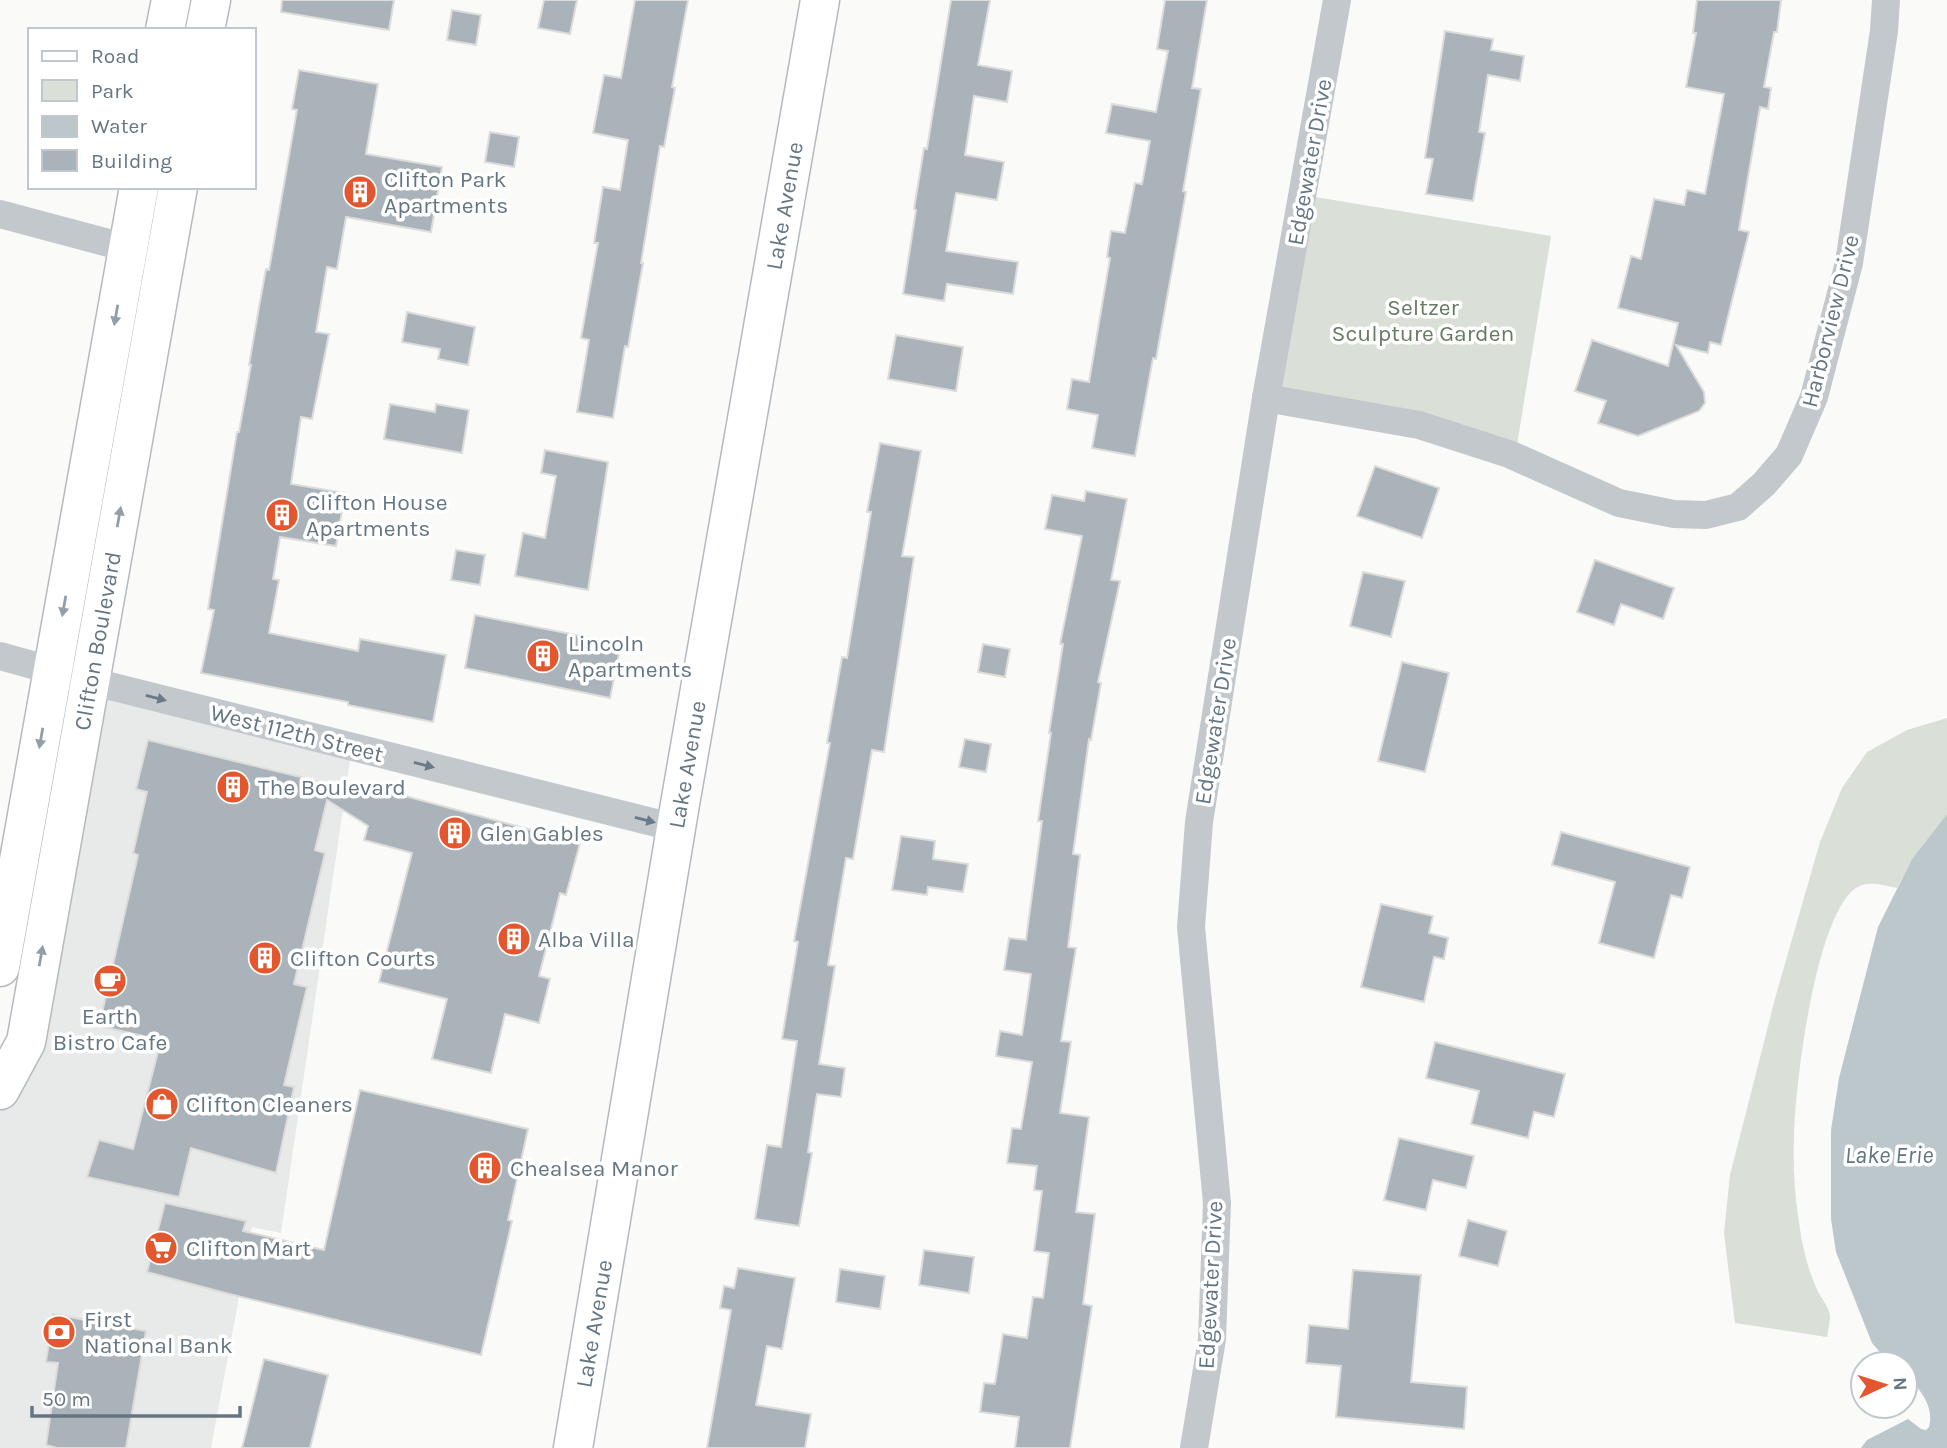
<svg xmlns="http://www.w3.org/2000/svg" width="1947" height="1448" font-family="Karla,sans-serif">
  <rect width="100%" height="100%" fill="#fafaf8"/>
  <path fill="#e8e9e9" d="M90 681 352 747 281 1233 252 1227 211 1448H0V1090Z"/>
  <g fill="#dadfd7">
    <path d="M1303 195 1551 236 1515 457 1266 398Z"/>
    <path d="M1947 718V814L1912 859 1897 888C1885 885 1867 880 1856 888 1815 916 1795 1086 1794 1136 1793 1162 1794 1189 1798 1215 1801 1239 1806 1265 1816 1287 1819 1296 1829 1306 1830 1316 1830 1322 1828 1330 1827 1337L1735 1323 1724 1233 1730 1175 1776 995 1820 842 1842 788 1867 752 1907 730Z"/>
  </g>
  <path fill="#bbc7cb" d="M1947 814V1448H1861L1867 1440 1908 1419 1921 1429 1926 1430 1929 1427C1935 1406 1919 1388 1905 1374V1364H1890L1872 1343 1836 1252 1831 1219V1130L1839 1078 1878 927 1912 859Z"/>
  <g fill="#aab3b9" stroke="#dcdcda" stroke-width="2">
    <path d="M282 0H394L389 30 281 12Z"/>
    <path d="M544 0H577L570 34 538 28Z"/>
    <path d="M635 0H688L672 87 675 88 664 147 660 146 641 263H643L628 347 625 346 613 418 577 412 589 340 581 338 598 243H594L603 187 620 190 628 140 593 133 604 75 621 78Z"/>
    <path d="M951 0H990L978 65 1012 71 1007 102 974 96 965 155 1004 162 997 200 956 193 946 251 1018 262 1013 294 947 284 944 301 903 294 916 210 914 209 924 148 927 149Z"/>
    <path d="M1165 0H1207L1192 88 1201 89 1183 191 1186 192 1156 359 1153 358 1135 456 1092 448 1098 415 1067 409 1072 379 1089 382 1110 258 1107 257 1111 231 1125 233 1135 183 1142 184 1150 141 1106 133 1112 104 1156 112 1168 51 1157 49Z"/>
    <path d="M1697 0H1781L1777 32H1774L1764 87 1771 88 1768 109 1760 107 1739 230 1749 232 1721 345 1710 342 1708 353 1676 345 1704 392 1705 403 1699 411 1638 436 1598 423 1606 401 1575 391 1592 340 1668 366 1678 323 1618 308 1631 256 1641 259 1654 199 1684 205 1687 190 1705 194 1724 94 1686 87 1696 33H1693Z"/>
    <path d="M452 10 481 15 476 45 447 40Z"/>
    <path d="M1445 31 1493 39 1491 50 1524 56 1520 81 1488 75 1479 132 1485 133 1473 201 1426 194 1433 159 1425 158Z"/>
    <path d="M299 70 378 84 366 154 442 167 431 232 346 217 337 269 327 267 316 332 329 334 312 419 301 417 291 484 345 493 336 546 280 537 273 579 279 580 269 633 358 651 360 639 446 655 433 722 348 705V702L201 673 214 610 208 609 237 432H239L251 365H249L259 307 266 269 269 270 297 110 292 109Z"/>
    <path d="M490 132 519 137 514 167 485 162Z"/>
    <path d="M407 312 475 327 468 365 438 359 440 349 402 342Z"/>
    <path d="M896 335 963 347 956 391 888 379Z"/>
    <path d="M390 404 435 412 436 404 469 410 462 453 384 439Z"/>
    <path d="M880 443 921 451 902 556 914 557 884 752 872 750 853 859 846 858 828 965 835 966 819 1064 845 1068 841 1097 817 1094 808 1152 812 1153 799 1226 755 1219 767 1145 781 1147 797 1041 782 1039 798 942 794 941 830 743H827L842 657 847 658 871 512H867Z"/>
    <path d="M545 450 608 462 588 590 515 576 523 533 545 538 556 476 541 473Z"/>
    <path d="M1375 466 1439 488 1422 538 1357 516Z"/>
    <path d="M1086 491 1127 499 1111 580 1120 581 1098 682 1101 683 1091 740 1089 739 1073 854 1080 855 1068 947 1076 948 1061 1041 1071 1042 1060 1113 1089 1117 1076 1212 1095 1214 1083 1304 1092 1306 1070 1448H1015L1019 1417 980 1412 984 1383 995 1384 1003 1334 1027 1338 1033 1297 1043 1298 1049 1253 1034 1251 1042 1191 1034 1190 1037 1166 1007 1163 1012 1128 1021 1129 1032 1062 996 1056 1000 1031 1022 1035 1031 974 1004 970 1009 938 1026 940 1042 821H1038L1051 733H1049L1063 644H1060L1082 536 1045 529 1052 495 1084 501Z"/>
    <path d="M456 550 485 555 480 585 451 580Z"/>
    <path d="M1595 560 1674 588 1663 619 1621 604 1614 625 1577 612Z"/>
    <path d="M1363 572 1405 581 1391 637 1350 626Z"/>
    <path d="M475 615 621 644 610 698 465 668Z"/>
    <path d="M983 644 1010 649 1005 677 978 672Z"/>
    <path d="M1402 662 1449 673 1425 772 1378 761Z"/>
    <path d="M965 739 991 744 986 772 959 767Z"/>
    <path d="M148 740 366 793 368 786 580 843 566 895 560 893 539 976 550 979 539 1023 505 1014 491 1073 432 1059 447 999 379 982 412 853 364 840 368 826 327 800 315 850 325 853 294 984 307 987 284 1085 294 1087 276 1173 191 1148 179 1197 87 1177 99 1140 133 1149 161 1040 99 1026 138 855 133 853 147 792 136 789Z"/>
    <path d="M1561 832 1690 867 1682 898 1671 895 1654 958 1599 943 1615 882 1552 865Z"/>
    <path d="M901 836 935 841 933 859 968 864 963 892 928 887 927 895 892 890Z"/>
    <path d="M1381 904 1433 916 1429 933 1448 938 1444 959 1434 957 1424 1002 1361 987Z"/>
    <path d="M1435 1042 1565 1074 1554 1117 1534 1112 1528 1138 1471 1124 1479 1091 1426 1078Z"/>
    <path d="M360 1090 528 1129 508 1220 512 1221 481 1355 229 1294 147 1272 165 1203 246 1221 243 1231 324 1250Z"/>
    <path d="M1399 1138 1474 1156 1466 1188 1433 1180 1426 1210 1384 1200Z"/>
    <path d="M1468 1220 1507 1231 1498 1266 1459 1256Z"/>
    <path d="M924 1250 974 1257 969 1293 919 1285Z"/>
    <path d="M738 1268 795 1278 782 1349 767 1346 756 1405 811 1414 805 1448H707L731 1310 720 1308 724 1286 734 1288Z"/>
    <path d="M840 1269 885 1276 880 1309 836 1302Z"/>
    <path d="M1353 1270 1421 1275 1411 1382 1467 1387 1464 1429 1336 1417 1341 1366 1306 1363 1309 1325 1348 1329Z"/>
    <path d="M53 1314 146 1331 126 1448H57L46 1445 58 1363 46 1362Z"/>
    <path d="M264 1359 328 1375 310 1448H242Z"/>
  </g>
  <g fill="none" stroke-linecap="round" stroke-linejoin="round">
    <defs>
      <g id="secondary">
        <path id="s1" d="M573 1448 680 804 820 0"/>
      </g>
      <g id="primary">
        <path d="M165 30 171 0"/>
        <path d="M205 30 211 0"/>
        <path d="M0 967 139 187"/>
        <path id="s2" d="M0 1090 26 1042 178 187"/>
      </g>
    </defs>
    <use href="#secondary" stroke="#b3babf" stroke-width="41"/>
    <use href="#primary" stroke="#b5babe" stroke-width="41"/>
    <g stroke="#c3c8cc" stroke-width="28">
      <path d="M0 214 146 253"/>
      <path d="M1266 398 1419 425 1509 454 1619 503 1674 514 1706 515 1738 507 1764 484 1789 455 1814 397 1849 263 1884 31 1886 0"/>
      <path d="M0 656 90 681 676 828"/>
      <path d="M1194 1448 1212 1339 1217 1203 1191 927 1199 822 1266 398 1337 0"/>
    </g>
    <use href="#secondary" stroke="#fff" stroke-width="38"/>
    <use href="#primary" stroke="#fff" stroke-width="38"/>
  </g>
  <defs><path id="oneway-solid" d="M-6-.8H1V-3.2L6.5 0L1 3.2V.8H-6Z" transform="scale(1.75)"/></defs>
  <g fill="#939fa8">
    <use href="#oneway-solid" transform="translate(116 315) rotate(100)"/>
    <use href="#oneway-solid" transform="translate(119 517) rotate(-80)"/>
    <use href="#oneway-solid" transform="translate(64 606) rotate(100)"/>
    <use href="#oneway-solid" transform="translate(41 738) rotate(100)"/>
    <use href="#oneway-solid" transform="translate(41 956) rotate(-80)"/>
  </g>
  <g fill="#6a7a87">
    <use href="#oneway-solid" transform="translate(156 698) rotate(14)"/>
    <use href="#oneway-solid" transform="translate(424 765) rotate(14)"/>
    <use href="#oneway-solid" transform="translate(645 820) rotate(14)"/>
  </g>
  <defs>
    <symbol id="building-disc" viewBox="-11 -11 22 22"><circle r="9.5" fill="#e4572e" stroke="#fff"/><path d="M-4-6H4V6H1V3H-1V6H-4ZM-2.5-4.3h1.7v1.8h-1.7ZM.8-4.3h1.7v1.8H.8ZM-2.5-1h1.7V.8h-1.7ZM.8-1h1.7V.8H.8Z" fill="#fff"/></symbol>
    <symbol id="cafe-disc" viewBox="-11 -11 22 22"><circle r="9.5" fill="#e4572e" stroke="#fff"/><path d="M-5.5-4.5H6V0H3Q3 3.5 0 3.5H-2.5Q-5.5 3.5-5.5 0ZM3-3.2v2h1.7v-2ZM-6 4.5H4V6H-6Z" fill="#fff"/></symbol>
    <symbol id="shop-disc" viewBox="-11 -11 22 22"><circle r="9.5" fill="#e4572e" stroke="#fff"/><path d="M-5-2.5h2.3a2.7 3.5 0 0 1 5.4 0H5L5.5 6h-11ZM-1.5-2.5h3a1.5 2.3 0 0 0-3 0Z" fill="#fff"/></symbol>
    <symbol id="supermarket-disc" viewBox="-11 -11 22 22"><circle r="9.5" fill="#e4572e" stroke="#fff"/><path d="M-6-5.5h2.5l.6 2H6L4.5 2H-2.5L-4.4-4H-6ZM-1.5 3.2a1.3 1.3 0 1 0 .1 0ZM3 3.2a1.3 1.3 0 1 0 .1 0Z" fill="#fff"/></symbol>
    <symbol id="bank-disc" viewBox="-11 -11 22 22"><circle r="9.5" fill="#e4572e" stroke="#fff"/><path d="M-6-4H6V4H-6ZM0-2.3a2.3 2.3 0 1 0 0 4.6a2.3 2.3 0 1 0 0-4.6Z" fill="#fff"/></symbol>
  </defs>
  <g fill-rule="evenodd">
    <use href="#building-disc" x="341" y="173" width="38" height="38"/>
    <use href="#building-disc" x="263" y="496" width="38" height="38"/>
    <use href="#building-disc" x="524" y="637" width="38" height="38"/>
    <use href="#building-disc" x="214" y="768" width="38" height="38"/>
    <use href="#building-disc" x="436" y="814" width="38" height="38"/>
    <use href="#building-disc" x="495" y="920" width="38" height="38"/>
    <use href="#building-disc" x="246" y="939" width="38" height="38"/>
    <use href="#cafe-disc" x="91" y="962" width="38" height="38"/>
    <use href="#shop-disc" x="143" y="1085" width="38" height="38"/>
    <use href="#building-disc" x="466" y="1149" width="38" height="38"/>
    <use href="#supermarket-disc" x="142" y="1229" width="38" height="38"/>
    <use href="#bank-disc" x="40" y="1313" width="38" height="38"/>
  </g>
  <g text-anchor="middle" stroke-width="7" stroke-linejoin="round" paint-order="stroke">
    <g font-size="23" fill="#657683" stroke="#fff">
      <text transform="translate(1309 162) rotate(-80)" y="8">Edgewater Drive</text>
      <text dy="8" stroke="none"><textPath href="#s1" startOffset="1260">Lake Avenue</textPath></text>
      <text transform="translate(1830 321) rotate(-76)" y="8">Harborview Drive</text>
      <text dy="8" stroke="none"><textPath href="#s2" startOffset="462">Clifton Boulevard</textPath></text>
      <text transform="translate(1215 721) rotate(-81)" y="8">Edgewater Drive</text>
      <text transform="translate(297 733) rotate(14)" y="8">West 112th Street</text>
      <text dy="8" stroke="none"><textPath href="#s1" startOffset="693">Lake Avenue</textPath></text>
      <text transform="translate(1210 1285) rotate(-87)" y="8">Edgewater Drive</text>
      <text dy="8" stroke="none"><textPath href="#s1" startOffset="126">Lake Avenue</textPath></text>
    </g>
    <g font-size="23" fill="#657683" stroke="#fff" text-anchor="start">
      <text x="384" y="187">Clifton Park<tspan x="384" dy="26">Apartments</tspan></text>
      <text x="306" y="510">Clifton House<tspan x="306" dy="26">Apartments</tspan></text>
      <text x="568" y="651">Lincoln<tspan x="568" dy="26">Apartments</tspan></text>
      <text x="258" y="795">The Boulevard</text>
      <text x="480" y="841">Glen Gables</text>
      <text x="538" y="947">Alba Villa</text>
      <text x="290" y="966">Clifton Courts</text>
      <text x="110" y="1024" text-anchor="middle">Earth<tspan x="110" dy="26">Bistro Cafe</tspan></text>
      <text x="186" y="1112">Clifton Cleaners</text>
      <text x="510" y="1176">Chealsea Manor</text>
      <text x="186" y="1256">Clifton Mart</text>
      <text x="84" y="1327">First<tspan x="84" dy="26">National Bank</tspan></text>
    </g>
    <g font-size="23" fill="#687a64" stroke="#fff">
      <text x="1423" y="315">Seltzer<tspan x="1423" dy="26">Sculpture Garden</tspan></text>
    </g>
    <g font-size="24" font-style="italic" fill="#60757c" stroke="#fff">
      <text x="1889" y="1163">Lake Erie</text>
    </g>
  </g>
  <rect x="28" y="28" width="228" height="161" fill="#ffffff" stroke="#c1c8cd" stroke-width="2"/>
  <rect x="42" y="51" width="35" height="10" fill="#ffffff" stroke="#c1c8cd" stroke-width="2"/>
  <text x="91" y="63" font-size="21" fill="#657683">Road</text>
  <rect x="42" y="80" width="35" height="21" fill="#dadfd7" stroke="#c1c8cd" stroke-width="2"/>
  <text x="91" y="98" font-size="21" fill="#657683">Park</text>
  <rect x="42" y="116" width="35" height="21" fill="#bbc7cb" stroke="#c1c8cd" stroke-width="2"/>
  <text x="91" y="133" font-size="21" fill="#657683">Water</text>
  <rect x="42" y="150" width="35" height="21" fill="#aab3b9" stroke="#c1c8cd" stroke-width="2"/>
  <text x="91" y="168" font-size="21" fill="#657683">Building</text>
  <g transform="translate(1884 1385) rotate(86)"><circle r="33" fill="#ffffff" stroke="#c1c8cd" stroke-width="2"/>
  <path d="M0-5L12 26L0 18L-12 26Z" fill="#e4572e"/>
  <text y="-10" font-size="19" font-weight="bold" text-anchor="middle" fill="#657683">N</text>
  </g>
  <path d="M32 1406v10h208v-10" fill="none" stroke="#657683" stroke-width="3.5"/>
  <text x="42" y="1406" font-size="21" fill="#657683" stroke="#ffffff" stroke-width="5" paint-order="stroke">50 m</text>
</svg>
